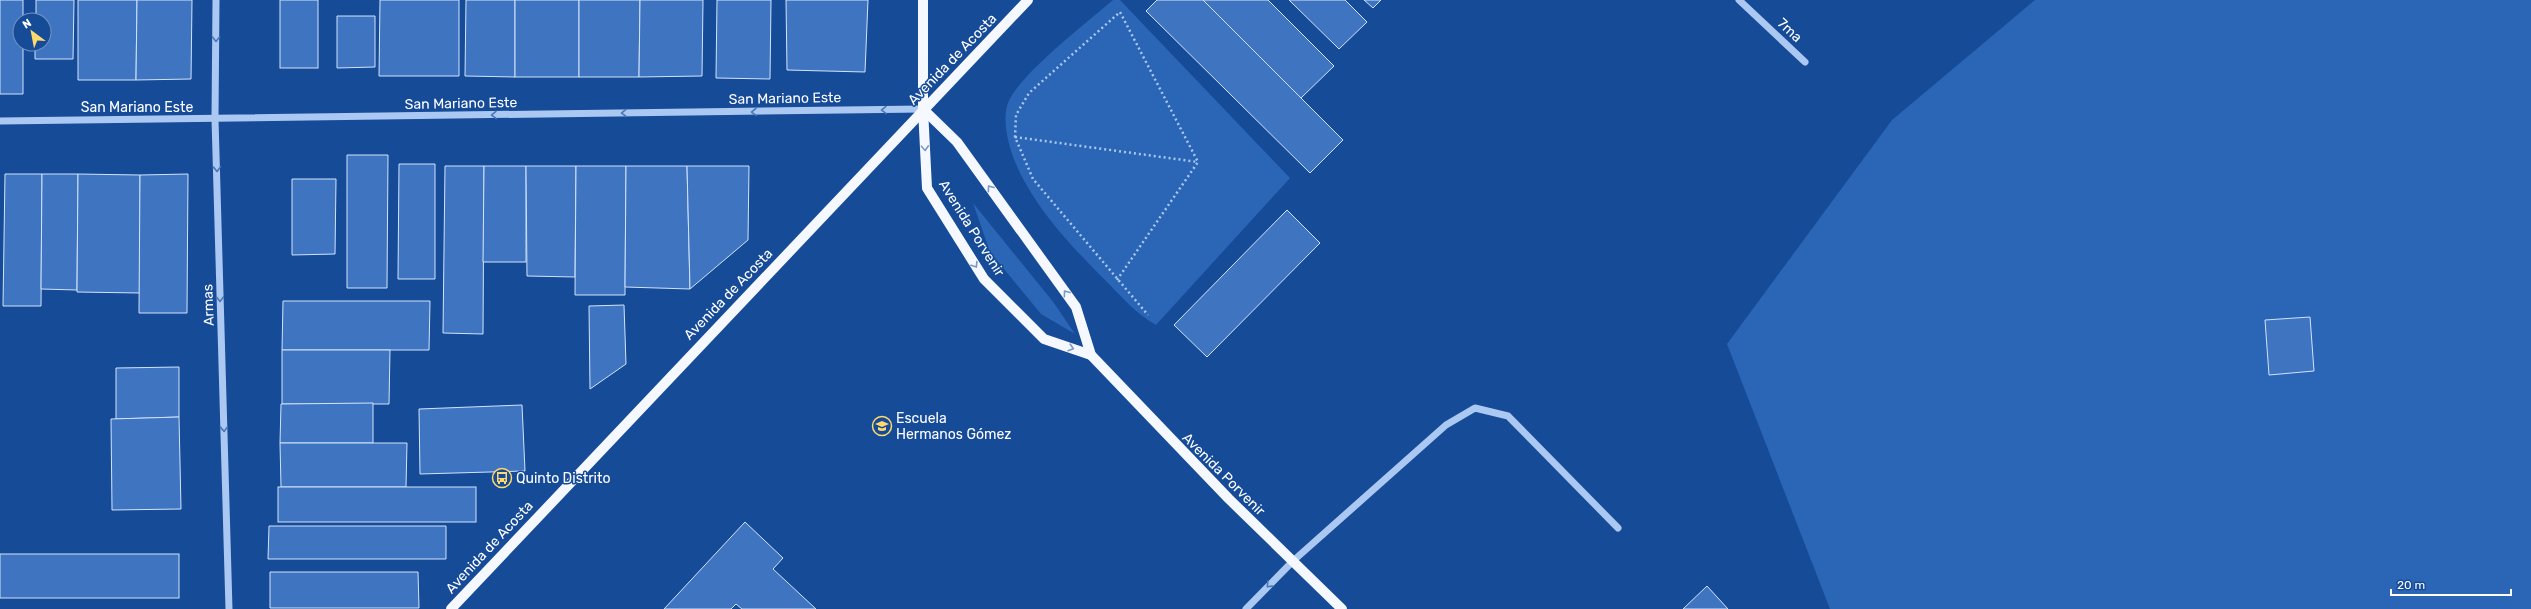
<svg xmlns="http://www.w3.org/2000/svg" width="2531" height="609" font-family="Rubik,sans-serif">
  <rect width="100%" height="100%" fill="#164b98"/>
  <g fill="#2a65b6">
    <path d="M1113 0H1120L1290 178 1156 325C1136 314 1121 296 1105 280 1076 251 1046 220 1026 184 1014 164 1001 129 1007 106 1014 78 1089 21 1113 0Z"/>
    <path d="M2035 0H2531V609H1830L1727 344 1892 120Z"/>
    <path d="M973 203 1054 303 1075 334 1041 314 990 252Z"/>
  </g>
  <g fill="#3f75c0" stroke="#d1e3fc">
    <path d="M0 0H23V20H20V44H23V94H0Z"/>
    <path d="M36 0H74L73 59H35V44H44V20H36Z"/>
    <path d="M78 0H137L136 80H78Z"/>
    <path d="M137 0H192L191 79 136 80Z"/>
    <rect x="280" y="0" width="38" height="68"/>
    <path d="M380 0H459V76H379Z"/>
    <path d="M466 0H515V77L465 76Z"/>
    <rect x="515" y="0" width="64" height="77"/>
    <path d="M579 0H640L639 77H579Z"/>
    <path d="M640 0H703L702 76 639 77Z"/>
    <path d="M717 0H771L770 79 716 78Z"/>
    <path d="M786 0H868L865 72 787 70Z"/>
    <path d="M1157 0H1203L1343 140 1310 173 1146 11Z"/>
    <path d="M1203 0H1268L1334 66 1301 98Z"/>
    <path d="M1289 0H1345L1367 22 1339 49Z"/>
    <path d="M1364 0H1381L1373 8Z"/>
    <path d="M337 16H375V67L337 68Z"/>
    <path d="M347 155H388L387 288H347Z"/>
    <path d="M399 164H435V279H398Z"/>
    <path d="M445 166H484L483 334 443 333Z"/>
    <path d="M484 166H526V262H483Z"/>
    <path d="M526 166H576L575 277 527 276Z"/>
    <path d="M576 166H626L625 295H575Z"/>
    <path d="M626 166H687L690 289 625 287Z"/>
    <path d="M687 166H749L748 240 690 289Z"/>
    <path d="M5 174H42L41 306H3Z"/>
    <path d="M42 174H78L77 290 41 289Z"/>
    <path d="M78 174 140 175V293L77 292Z"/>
    <path d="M188 174 187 313H139L140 175Z"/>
    <path d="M292 179H336L335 254 292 255Z"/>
    <path d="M1287 210 1320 243 1207 357 1174 325Z"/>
    <path d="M283 301H430L429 350H282Z"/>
    <path d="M624 305 626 364 590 389 589 306Z"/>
    <path d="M2310 317 2314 371 2269 375 2265 320Z"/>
    <path d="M282 350H390L389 404H282Z"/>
    <path d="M179 367V417L116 419V368Z"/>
    <path d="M373 403V443H280L281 404Z"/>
    <path d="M522 405 525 471 420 474 419 409Z"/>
    <path d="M179 417 181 509 112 510 111 419Z"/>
    <path d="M280 443H407L406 487H281Z"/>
    <rect x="278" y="487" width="198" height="35"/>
    <path d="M745 522 783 558 773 569 816 609H742L736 604 731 609H664Z"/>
    <path d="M269 526H446V559H268Z"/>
    <rect x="0" y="554" width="179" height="44"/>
    <path d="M270 572H418L419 608H270Z"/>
    <path d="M1707 586 1728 609H1683Z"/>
  </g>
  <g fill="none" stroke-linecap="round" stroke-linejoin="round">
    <g stroke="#aac8f2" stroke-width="2.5" stroke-dasharray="2 3" stroke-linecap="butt">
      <path d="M1015 137 1198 162"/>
      <path d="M1117 280 1198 162 1120 12 1029 93 1016 115 1015 137 1033 179 1148 315"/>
    </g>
    <g stroke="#aac8f2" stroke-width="7">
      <path d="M216 0 215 119 229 609"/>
      <path d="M1739 0 1805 62"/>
      <path d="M0 121 923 109"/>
      <path d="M1246 609 1293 561 1446 425 1475 408 1508 416 1618 528"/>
    </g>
    <g stroke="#f5f8ff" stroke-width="10">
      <path d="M923 0V109L927 188 984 279 1044 339 1091 355"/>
      <path d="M923 109 957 142 1076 307 1091 355 1229 499 1342 609"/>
      <path d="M451 609 1028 0"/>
    </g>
  </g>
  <defs><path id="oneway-chevron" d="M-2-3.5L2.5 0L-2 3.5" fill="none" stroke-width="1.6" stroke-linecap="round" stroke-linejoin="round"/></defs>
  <g stroke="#4a77b8">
    <use href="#oneway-chevron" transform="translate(216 39) rotate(91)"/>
    <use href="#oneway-chevron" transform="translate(884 110) rotate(179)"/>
    <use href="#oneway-chevron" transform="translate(754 112) rotate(179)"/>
    <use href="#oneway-chevron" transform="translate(624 113) rotate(179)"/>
    <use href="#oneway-chevron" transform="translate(494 115) rotate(179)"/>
    <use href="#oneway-chevron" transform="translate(217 169) rotate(88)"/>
    <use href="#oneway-chevron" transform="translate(220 299) rotate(88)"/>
    <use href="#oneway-chevron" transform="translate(224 429) rotate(88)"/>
    <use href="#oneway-chevron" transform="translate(1269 585) rotate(134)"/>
  </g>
  <g stroke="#7a99c6">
    <use href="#oneway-chevron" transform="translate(925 148) rotate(87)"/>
    <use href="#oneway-chevron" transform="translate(990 188) rotate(-126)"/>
    <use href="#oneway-chevron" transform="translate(975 265) rotate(58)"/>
    <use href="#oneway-chevron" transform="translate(1066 293) rotate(-126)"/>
    <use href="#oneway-chevron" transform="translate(1071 348) rotate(18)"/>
  </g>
  <defs>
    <symbol id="school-ring" viewBox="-11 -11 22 22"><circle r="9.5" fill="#164b98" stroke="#ffd96b" stroke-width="1.5"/><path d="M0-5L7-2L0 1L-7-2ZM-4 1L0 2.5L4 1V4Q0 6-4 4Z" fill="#ffd96b"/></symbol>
    <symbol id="bus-ring" viewBox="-11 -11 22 22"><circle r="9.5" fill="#164b98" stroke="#ffd96b" stroke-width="1.5"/><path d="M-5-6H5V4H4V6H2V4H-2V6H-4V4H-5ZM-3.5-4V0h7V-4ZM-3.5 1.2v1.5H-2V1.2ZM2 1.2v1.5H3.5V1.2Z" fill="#ffd96b"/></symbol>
  </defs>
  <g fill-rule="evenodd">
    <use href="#school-ring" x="871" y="415" width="22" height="22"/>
    <use href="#bus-ring" x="491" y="467" width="22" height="22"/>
  </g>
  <g text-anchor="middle" stroke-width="3" stroke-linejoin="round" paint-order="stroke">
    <g font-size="14" fill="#fff" stroke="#164b98">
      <text transform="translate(1790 30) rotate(43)" y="5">7ma</text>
      <text transform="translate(952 59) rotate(-46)" y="5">Avenida de Acosta</text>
      <text transform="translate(785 98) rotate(-1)" y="5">San Mariano Este</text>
      <text transform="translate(461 103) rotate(-1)" y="5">San Mariano Este</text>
      <text x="137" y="112">San Mariano Este</text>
      <text transform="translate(972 228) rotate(58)" y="5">Avenida Porvenir</text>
      <text transform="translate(728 294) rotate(-46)" y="5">Avenida de Acosta</text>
      <text transform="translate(208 305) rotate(-92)" y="5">Armas</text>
      <text transform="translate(1224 474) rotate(45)" y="5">Avenida Porvenir</text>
      <text transform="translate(489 547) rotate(-47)" y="5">Avenida de Acosta</text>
    </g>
    <g font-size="14" fill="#fff" stroke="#164b98" text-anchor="start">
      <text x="896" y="423">Escuela<tspan x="896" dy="16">Hermanos Gómez</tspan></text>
      <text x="516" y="483">Quinto Distrito</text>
    </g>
  </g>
  <g transform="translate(32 32) rotate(328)"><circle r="19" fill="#164b98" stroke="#7393c1"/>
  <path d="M0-3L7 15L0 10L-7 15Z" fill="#ffd96b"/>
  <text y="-6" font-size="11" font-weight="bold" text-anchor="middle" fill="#ffffff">N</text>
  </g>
  <path d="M2391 589v6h120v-6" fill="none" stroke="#ffffff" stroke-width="2"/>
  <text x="2397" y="589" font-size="12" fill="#ffffff" stroke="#164b98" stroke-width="3" paint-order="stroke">20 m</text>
</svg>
